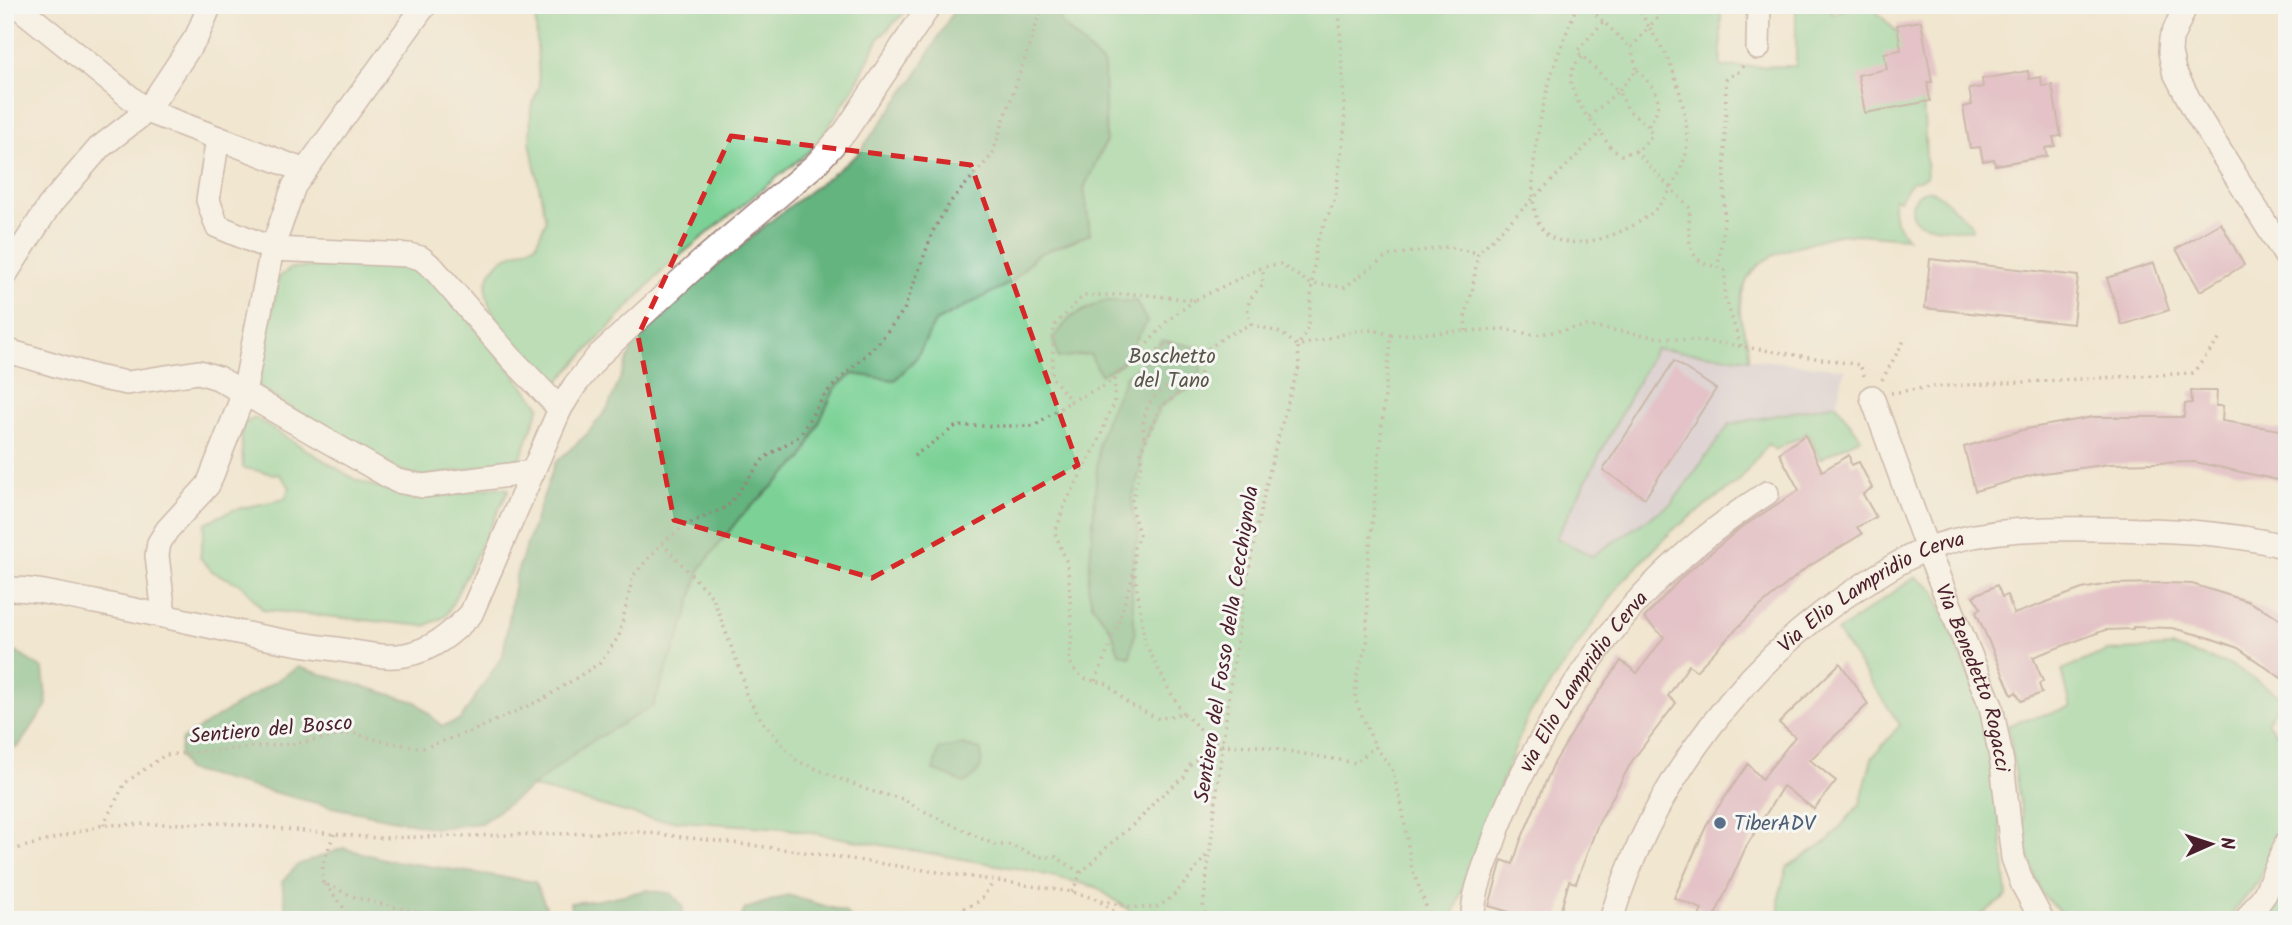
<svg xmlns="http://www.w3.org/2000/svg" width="2292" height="925" font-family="Kalam,sans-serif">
  <rect width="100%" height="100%" fill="#f6f6f2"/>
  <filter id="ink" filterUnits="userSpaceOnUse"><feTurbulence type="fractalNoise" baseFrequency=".0143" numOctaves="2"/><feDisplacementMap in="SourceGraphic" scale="14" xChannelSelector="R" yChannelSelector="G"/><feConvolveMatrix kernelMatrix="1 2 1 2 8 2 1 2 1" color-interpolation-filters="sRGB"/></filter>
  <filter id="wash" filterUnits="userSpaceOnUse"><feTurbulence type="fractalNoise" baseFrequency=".00686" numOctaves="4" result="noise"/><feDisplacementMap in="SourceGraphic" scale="28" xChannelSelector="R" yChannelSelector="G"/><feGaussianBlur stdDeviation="1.57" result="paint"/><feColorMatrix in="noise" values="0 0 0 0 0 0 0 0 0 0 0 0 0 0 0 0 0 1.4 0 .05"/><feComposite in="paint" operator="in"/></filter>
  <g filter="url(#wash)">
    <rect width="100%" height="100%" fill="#f1e6cf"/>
    <path fill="#c9bfd7" d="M1655 349 1845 369 1836 404 1730 425 1672 503 1592 557 1556 538Z"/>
    <g fill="#7bd296" stroke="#627860" stroke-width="2" fill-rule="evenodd">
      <path d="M535 5H912L879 38 855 86 816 146 667 266 557 383C531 356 459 305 497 264 505 255 525 250 536 244L546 221 530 142 531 108 539 86Z"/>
      <path d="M1067 5H1721V67L1796 66V5H1832V14L1856 5H1870L1921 56 1927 177 1912 182 1899 200 1894 198C1890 214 1898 226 1907 238 1888 237 1867 234 1847 234 1833 235 1819 240 1805 244 1770 255 1744 264 1740 306 1738 325 1751 340 1749 359L1655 349 1556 538 1592 556 1672 503 1730 424 1836 404 1861 438 1820 459 1807 433 1775 450 1768 444 1739 481 1673 530 1622 582 1528 716 1478 842 1452 920H1143L1096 887 1026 870 783 828 651 819 532 787 585 745 653 706 687 615 700 569 740 517 803 458 835 388 853 374 895 380 917 357 935 322 1012 282 1036 255 1090 234 1084 188 1106 141 1059 21ZM1103 301 1136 302 1101 374 1071 317Z"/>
      <path d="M1929 190 1940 195 1972 225V230C1960 230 1931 228 1920 223 1903 214 1913 192 1929 190Z"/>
      <path d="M400 262 429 272 540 406 521 457 507 463 423 477 398 470 258 388 279 277 291 268Z"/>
      <path d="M255 418 356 480 409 498 442 496 495 487 509 489 446 616 425 626 263 610 242 585 213 572 200 558 205 523 233 510 285 499 290 487 280 475 243 468 241 425Z"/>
      <path d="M1915 577 1934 589 1983 712 1995 763 2007 896 1974 920H1779V897L1787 867 1829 840 1860 804 1872 758 1900 725 1837 632Z"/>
      <path d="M2171 647 2232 665 2282 697 2267 722 2287 746 2279 774 2287 777V803L2259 881 2227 920H2068L2041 893 2028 855 2008 725 2071 707 2062 670 2107 651Z"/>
      <path d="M2287 875V920H2261Z"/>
    </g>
    <g fill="#64b47f" stroke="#576a55" stroke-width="2">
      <path d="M957 5H1067L1059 21 1104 65 1106 141 1084 188 1090 234 1036 255 1012 282 935 322 917 357 895 380 853 374 835 388 803 458 740 517 700 569 687 615 653 706 585 745 532 787 481 823 435 828 332 807 186 770 179 755 182 739 298 667 416 702 442 726 460 720 503 655 516 575 555 463 587 434 608 408 639 332 768 223 857 155 915 77Z"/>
      <path d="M1103 301H1136L1147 322 1121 364 1101 375 1090 354 1058 358 1053 338 1071 317Z"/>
      <path d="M1161 340 1197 347 1201 368 1200 379 1194 387 1179 393 1160 407 1141 451V467L1132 500 1133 514 1139 534 1134 548 1132 595 1135 632 1130 657 1119 653 1111 630 1092 604 1088 587 1099 441 1108 415 1126 376 1148 359Z"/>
      <path d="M5 645 43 669 47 705 18 747 5 748Z"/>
      <path d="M962 745 981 750C984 769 979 774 964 783L933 770 939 749Z"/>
      <path d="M343 848 388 860 535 882 552 920H287L282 882 297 865Z"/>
      <path d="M647 890 672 894 683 906 682 920H575L572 916 570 903 599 900Z"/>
      <path d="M788 895 845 912 852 920H740L745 909Z"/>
    </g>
    <g id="blocks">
      <g fill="#d498bc">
        <path d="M1921 21 1932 82H1927L1930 101 1865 113 1858 75 1887 69 1884 53 1901 50 1897 25Z"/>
        <path d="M2028 71 2029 79 2041 77 2042 86 2052 85 2061 136 2053 137 2055 146 2045 148 2047 156 1995 165 1994 159 1983 161 1980 147 1970 148 1963 107 1972 105 1969 89 1983 87 1982 79Z"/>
        <path d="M2221 223 2244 265 2200 291 2176 249Z"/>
        <path d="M1930 259 2078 276 2073 324 1925 308Z"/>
        <path d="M2154 263 2169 310 2122 325 2107 278Z"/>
        <path d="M1674 361 1716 389 1645 498 1603 470Z"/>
        <path d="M2191 391H2217L2216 406H2223L2222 421 2287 431V482L2195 462 2110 464 2036 474 1975 491 1964 447 2026 429 2093 417H2184L2185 404 2192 403Z"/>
        <path d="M1805 435 1822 471 1849 455 1851 465 1859 462 1872 488 1863 494 1876 517 1857 527 1862 534 1806 568 1752 613 1696 671 1689 665 1668 696 1676 703 1632 761 1598 824 1576 883 1569 881 1558 920H1536L1489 906 1502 860 1513 864 1520 842 1553 765 1583 715 1621 661 1637 673 1664 637 1644 618 1684 575 1739 529 1799 490 1779 453Z"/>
        <path d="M2166 583 2192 584 2247 601 2271 613 2287 624V682L2238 648 2207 637 2172 628 2133 627V629L2105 630 2033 657 2043 681 2039 684 2042 693 2021 701 2016 692 2012 695 1976 612 1981 608 1973 596 1997 585 2002 597 2007 595 2014 614 2082 589 2109 584Z"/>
        <path d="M1840 663 1868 704 1810 760 1836 781 1814 809 1783 786 1746 847 1713 920H1698L1702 909 1674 898 1708 822 1748 764 1762 779 1795 737 1779 723Z"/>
      </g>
    </g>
  </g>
  <g filter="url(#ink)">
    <use href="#blocks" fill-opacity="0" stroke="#9e827d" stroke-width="2"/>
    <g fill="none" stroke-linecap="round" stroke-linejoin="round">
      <defs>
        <g id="minor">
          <path d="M16 5 147 111 305 171"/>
          <path d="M2186 5 2171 39 2170 52 2174 71 2195 111 2287 258"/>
          <path d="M1758 48 1759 5"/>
          <path d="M218 138 208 200 217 226 272 249 409 255 421 258 434 269 511 358 560 409"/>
          <path d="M5 275 49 206 99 148 147 111 197 36 210 5"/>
          <path d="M5 350 96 377 127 383 199 372 218 378 397 481 423 486 533 472"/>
          <path id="s1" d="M1872 397 1927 549 1991 706 2002 763 2013 858 2023 885 2042 920"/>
          <path d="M5 589C35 588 66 597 95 602 175 617 255 639 336 649 357 652 384 659 405 655 433 650 452 633 471 614L560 409 575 385 598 356 705 258 815 165 845 132 930 5"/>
          <path d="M164 615 157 555 159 543 167 530 208 485 244 393 272 249 294 186 425 5"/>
          <path id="s2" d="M1473 920C1472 894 1485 866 1493 843 1506 802 1526 765 1548 728 1608 624 1666 558 1767 493"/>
          <path id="s3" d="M1611 920C1652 783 1748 655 1869 581 1890 568 1912 554 1935 546 1989 528 2046 528 2102 529 2163 530 2227 531 2287 547"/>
          <path d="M2246 920 2265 894 2287 842"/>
        </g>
      </defs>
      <use href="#minor" stroke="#9e827d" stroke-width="26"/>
      <g stroke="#9e827d" stroke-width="3.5" stroke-dasharray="2 5" stroke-linecap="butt">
        <path d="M1577 5C1569 27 1560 48 1553 70 1542 103 1522 195 1540 226 1560 260 1626 234 1649 215 1666 201 1679 178 1685 157 1692 133 1680 87 1670 64 1665 51 1656 39 1649 27L1670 5"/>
        <path d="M1586 5 1631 48 1649 27 1641 13 1640 5"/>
        <path d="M1603 22 1577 51 1618 91 1637 70 1631 48"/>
        <path d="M1582 57C1560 76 1575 98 1588 118L1618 91 1629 111 1648 126 1652 136 1640 149 1622 155 1609 146 1601 132"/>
        <path d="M1637 70C1656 90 1667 100 1648 126"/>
        <path d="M1635 151 1690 208C1689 224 1685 252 1702 262 1706 265 1713 266 1718 267"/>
        <path d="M1195 300 1168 320 1128 366 1106 385 1071 401 1052 377 1054 326 1083 296 1138 294 1195 300 1263 267 1280 264 1311 284 1345 287 1387 256 1447 247 1478 253"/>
        <path d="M1251 324 1281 333 1298 346 1356 331 1373 330 1391 335 1367 575V642L1357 676 1355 699 1375 746 1392 769 1402 806 1411 865 1431 920"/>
        <path d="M1466 331 1465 317 1472 292 1478 253 1601 132 1588 118"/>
        <path d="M1391 335 1503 329 1535 335 1587 326 1656 337 1719 343 1860 365 1865 378"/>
        <path d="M1741 346 1725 297V271L1718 267 1724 223 1726 79 1740 71 1744 64"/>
        <path d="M1138 357 1148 355 1168 344 1176 346 1179 357 1187 362 1200 361"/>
        <path d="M1115 379 1114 405 1108 415 1099 441 1065 504 1055 533 1067 563 1069 579 1072 634 1069 661 1076 672 1086 679 1108 684 1129 704 1159 719 1183 713 1212 740 1223 745 1259 746 1356 763 1375 746"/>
        <path d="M1882 380 1906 337"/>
        <path d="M1891 393 1930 387 2193 373 2222 336"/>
        <path d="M1144 437C1138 410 1161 374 1192 386"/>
        <path d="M914 456 956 426H1034L1071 401"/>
        <path d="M662 543 713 598 743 678 746 694 762 721 797 761 870 791 903 799 919 809 995 845H1009L1039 857H1056L1081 873"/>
        <path d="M1095 681 1116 631 1134 571"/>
        <path d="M1183 713 1168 688 1145 642 1134 569V548L1139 534 1133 514 1132 500 1141 467V451L1160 407 1179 393 1194 387 1200 379V361L1206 350 1226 336 1251 324C1244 304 1249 299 1263 285V267"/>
        <path d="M103 825 125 783 165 755 299 743 353 733 381 741 423 748 475 730 543 699 600 663 619 636 633 576 662 543 684 526 727 507 764 458 799 436 826 393 879 342 904 310 934 229 951 201 992 155 1040 13 1046 5"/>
        <path d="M334 834 323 864V883L357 898 450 920"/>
        <path d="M5 852 103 825 223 823 376 838 641 832 790 850 1072 892 1096 899 1127 920"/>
        <path d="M325 884 347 912 348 920"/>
        <path d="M1072 892 1081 873 1109 845 1140 819 1156 800 1184 777 1189 766 1205 754 1223 745"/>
        <path d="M1101 900C1117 904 1139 910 1155 907 1173 903 1197 867 1209 852"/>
        <path d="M938 920 980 901 993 883"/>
        <path d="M1207 920 1203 908C1225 727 1242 540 1299 367L1298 346 1308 327 1316 244 1335 199 1345 126 1339 5"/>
      </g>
      <use href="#minor" stroke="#fff" stroke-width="23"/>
    </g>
  </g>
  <path d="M0 0H2292V925H0ZM731 136 971 165 1078 465 872 578 674 520 638 336Z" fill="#f1e6cf" fill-opacity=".55" fill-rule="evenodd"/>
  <path fill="none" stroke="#d62828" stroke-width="5" stroke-dasharray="14 9" stroke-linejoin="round" d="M731 136 971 165 1078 465 872 578 674 520 638 336Z"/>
  <circle fill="#5c6f8a" stroke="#f6f6f2" stroke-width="2.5" cx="1720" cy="823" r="7"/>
  <g text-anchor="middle" stroke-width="6" stroke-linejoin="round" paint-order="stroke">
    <g font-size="21" fill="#59554b" stroke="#f6f6f2">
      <text x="1172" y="363">Boschetto<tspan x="1172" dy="24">del Tano</tspan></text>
    </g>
    <g font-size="21" fill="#4a1f2b" stroke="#f6f6f2">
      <text dy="7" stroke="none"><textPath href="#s3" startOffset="432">Via Elio Lampridio Cerva</textPath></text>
      <text transform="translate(1226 644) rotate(-81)" y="7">Sentiero del Fosso della Cecchignola</text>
      <text dy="7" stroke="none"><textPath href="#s1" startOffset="299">Via Benedetto Rogacci</textPath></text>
      <text dy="7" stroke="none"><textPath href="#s2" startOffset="266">via Elio Lampridio Cerva</textPath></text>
      <text transform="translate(271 729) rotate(-5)" y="7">Sentiero del Bosco</text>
    </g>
    <g font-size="21" fill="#4e5e75" stroke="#f6f6f2" text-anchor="start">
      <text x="1734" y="830">TiberADV</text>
    </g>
  </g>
  <rect width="2292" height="925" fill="none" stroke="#f6f6f2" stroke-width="28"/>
  <g transform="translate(2211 844) rotate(87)" stroke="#f6f6f2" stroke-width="5" paint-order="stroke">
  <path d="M0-5L12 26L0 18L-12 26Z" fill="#4a1f2b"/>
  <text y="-10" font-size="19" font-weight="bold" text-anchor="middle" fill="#4a1f2b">N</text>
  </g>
</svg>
